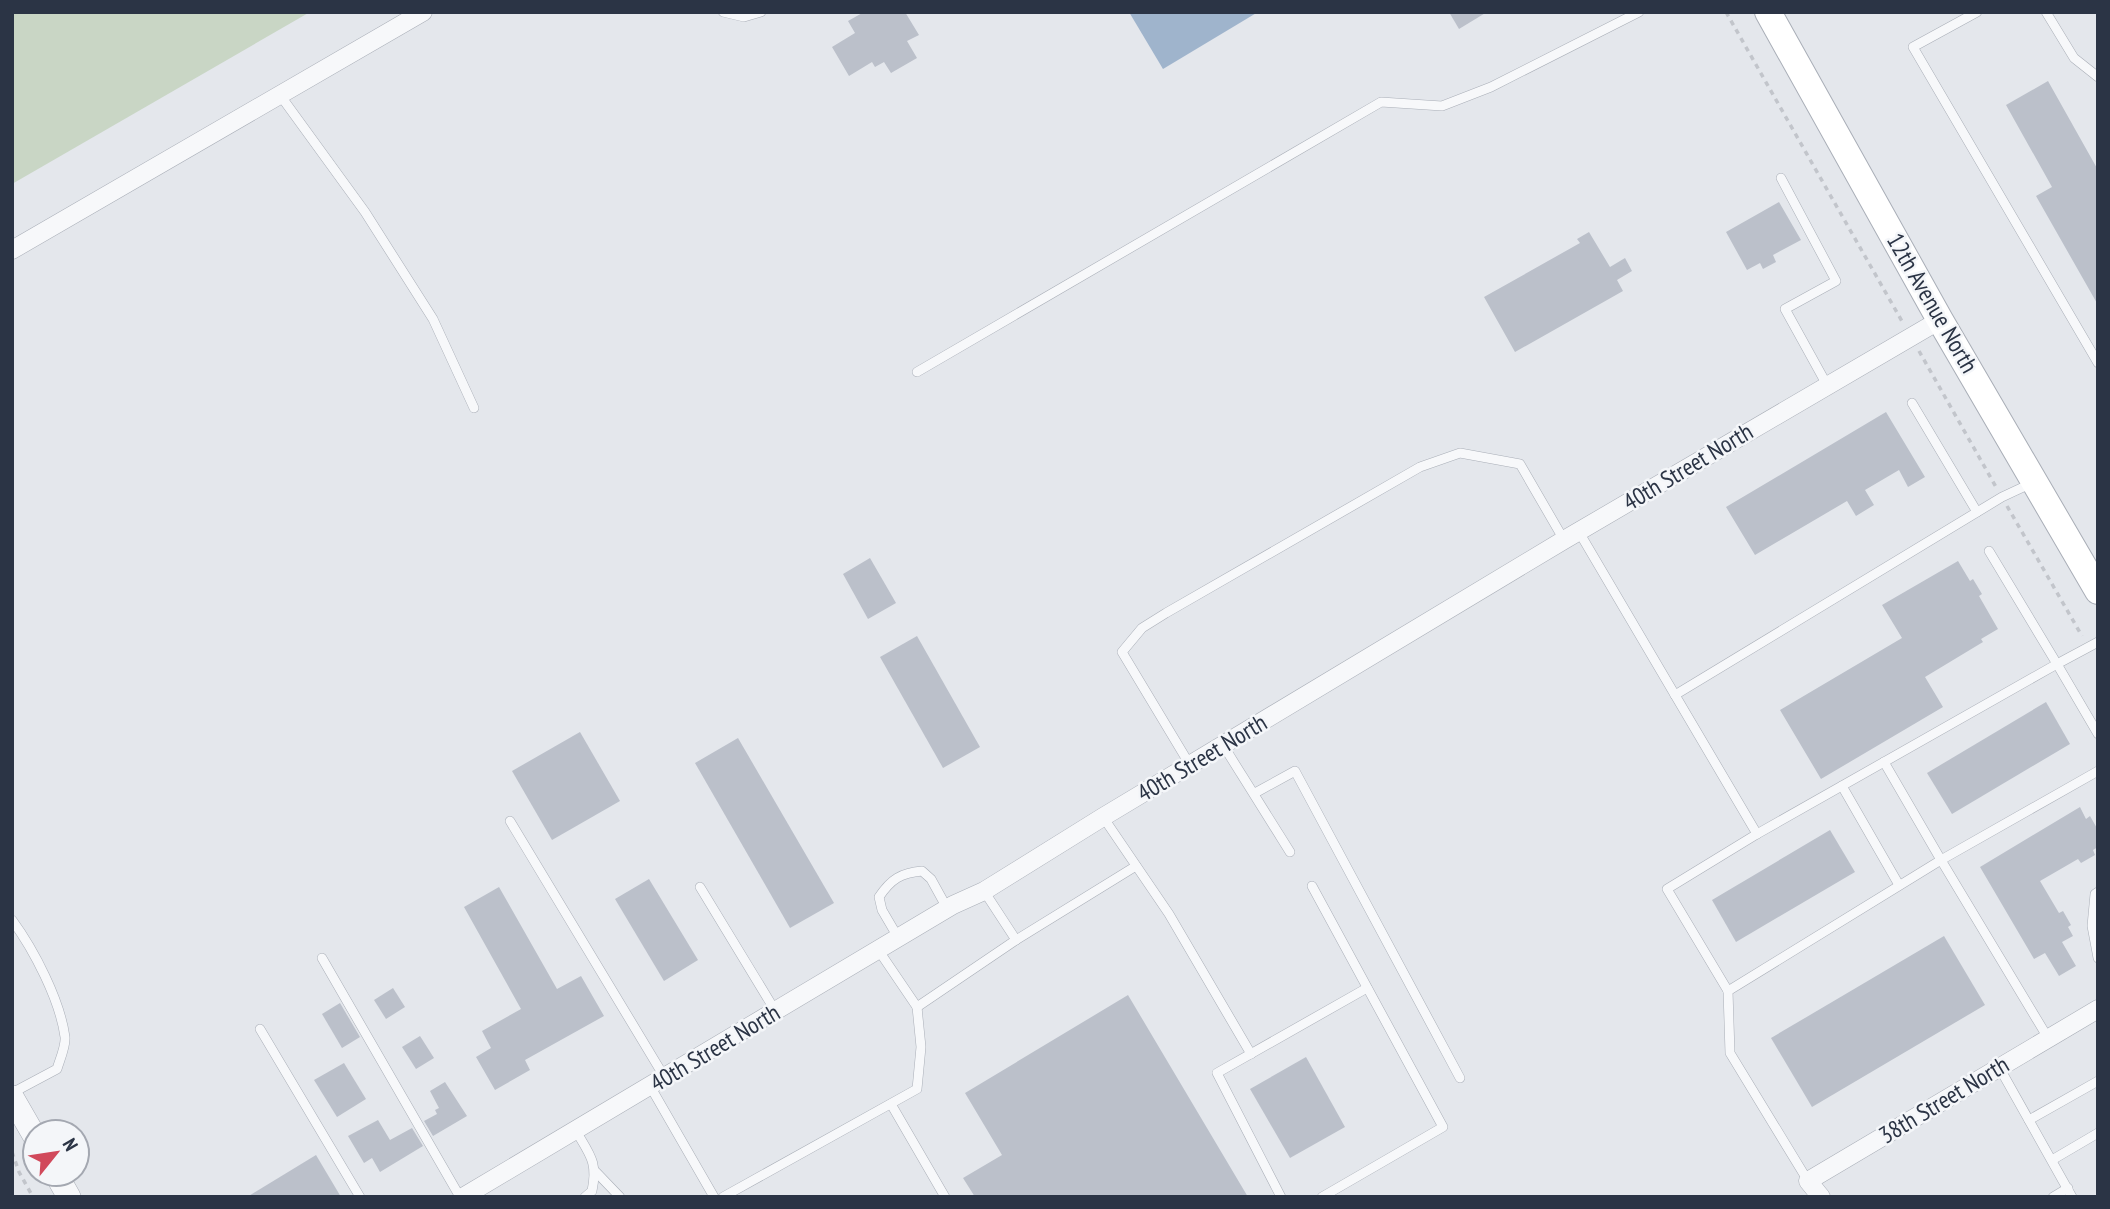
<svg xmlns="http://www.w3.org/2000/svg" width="2110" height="1209" font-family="'PT Sans Narrow',sans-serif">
  <rect width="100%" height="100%" fill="#e4e7ec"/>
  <path fill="#c9d6c5" d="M12 12H310L12 184Z"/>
  <path fill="#9fb4cc" d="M1129 12H1258L1163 69Z"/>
  <g fill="#bbc0ca">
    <path d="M864 12H905L919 35 907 41 917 58 891 73 884 62 875 67 872 62 849 76 832 47 855 33 848 21Z"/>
    <path d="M1449 12H1487L1459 29Z"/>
    <path d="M2048 81 2098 170V305L2036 196 2052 187 2006 105Z"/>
    <path d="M1779 202 1801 240 1773 255 1776 262 1763 269 1760 263 1747 270 1726 232Z"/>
    <path d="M1589 232 1610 267 1625 258 1632 271 1617 280 1623 291 1515 352 1484 297 1580 243 1577 239Z"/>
    <path d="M1886 412 1925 477 1908 487 1899 470 1865 490 1874 505 1856 516 1847 501 1755 555 1726 507Z"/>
    <path d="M870 558 896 603 868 619 843 574Z"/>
    <path d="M1958 561 1970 581 1973 579 1982 594 1979 596 1998 629 1981 639 1983 642 1925 677 1943 707 1821 779 1780 710 1902 638 1882 605Z"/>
    <path d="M917 636 980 747 943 768 880 657Z"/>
    <path d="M2046 702 2070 744 1952 814 1927 773Z"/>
    <path d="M580 732 620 801 552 840 512 771Z"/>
    <path d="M738 738 834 903 790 928 695 763Z"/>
    <path d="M2080 807 2086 819 2090 816 2098 830V847L2093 850 2095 855 2081 863 2078 859 2040 881 2059 913 2063 911 2071 925 2068 927 2073 936 2062 942 2076 966 2059 976 2045 953 2034 959 1980 867Z"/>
    <path d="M1830 830 1855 872 1736 942 1712 900Z"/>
    <path d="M649 879 698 960 664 981 615 899Z"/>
    <path d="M499 887 557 989 581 976 604 1016 525 1060 530 1070 495 1090 476 1057 491 1048 482 1031 521 1009 464 907Z"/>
    <path d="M1944 936 1985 1005 1812 1107 1771 1038Z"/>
    <path d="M393 988 405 1007 386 1019 374 1000Z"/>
    <path d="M1128 995 1248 1197H975L963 1178 1002 1155 965 1093Z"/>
    <path d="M340 1003 360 1037 342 1048 322 1014Z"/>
    <path d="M420 1036 434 1058 416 1069 402 1047Z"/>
    <path d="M1306 1057 1345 1127 1290 1158 1250 1089Z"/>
    <path d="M344 1063 366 1099 337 1117 314 1080Z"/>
    <path d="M445 1082 467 1116 433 1136 424 1121 437 1114 435 1110 439 1108 430 1091Z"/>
    <path d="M378 1120 390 1140 412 1128 423 1146 380 1172 372 1158 364 1163 348 1136Z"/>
    <path d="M316 1155 341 1197H247Z"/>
  </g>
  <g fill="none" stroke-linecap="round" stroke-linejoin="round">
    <defs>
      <g id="service">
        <path d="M723 12 744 17 761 12"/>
        <path d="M1977 12 1913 47 2098 363"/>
        <path d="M2046 12 2074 58 2098 77"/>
        <path d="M280 95 365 212 433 319 474 408"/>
        <path d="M1781 178 1836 281 1785 309 1827 385"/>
        <path d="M917 372 1381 102 1442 106 1491 87 1639 12"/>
        <path d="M1912 403 1977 512"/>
        <path d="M1579 532 1675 695 2002 497 2032 483"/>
        <path d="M2098 642 2057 664 2098 734"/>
        <path d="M1675 695 1757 834"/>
        <path d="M1223 745 1290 852"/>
        <path d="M1884 762 1941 860 2098 771"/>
        <path d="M1190 765 1122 652 1142 628 1166 613 1420 467 1460 453 1520 464 1564 540"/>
        <path d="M1842 786 1899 885"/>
        <path d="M1255 793 1295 771 1460 1078"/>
        <path d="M1103 817 1169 914 1251 1054"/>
        <path d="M510 821 665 1078"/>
        <path d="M1312 886 1443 1127 1322 1197"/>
        <path d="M700 887 776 1012"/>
        <path d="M2098 892 2095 894 2092 926 2098 958"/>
        <path d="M12 920C34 950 60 1000 65 1037 66 1046 60 1059 57 1069L12 1093"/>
        <path d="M899 939 882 910 879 897C891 879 901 873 922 871L931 879 947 908"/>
        <path d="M1016 940 1136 866"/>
        <path d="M879 951 917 1007 1016 940 984 891"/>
        <path d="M322 958 460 1197"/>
        <path d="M1728 991 1667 889 1757 834 2057 664 1989 551"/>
        <path d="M260 1029 360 1197"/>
        <path d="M1999 1067 2072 1197"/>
        <path d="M650 1086 714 1197"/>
        <path d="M891 1104 945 1197"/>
        <path d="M2029 1120 2098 1081"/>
        <path d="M576 1131C590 1155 598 1162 592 1191L585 1197"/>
        <path d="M2052 1160 2098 1133"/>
        <path d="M596 1172 620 1197"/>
        <path d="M1808 1181 1730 1053 1728 991 1941 860 2048 1038"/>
        <path d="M723 1197 917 1089 921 1047 917 1007"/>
        <path d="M1281 1197 1217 1073 1367 988"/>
        <path d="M2053 1197 2068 1188"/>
      </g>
      <g id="minor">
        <path d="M12 250 423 12"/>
        <path d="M463 1197 953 905 984 891 1103 817 1564 540 1940 320"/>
        <path d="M1821 1197 1808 1181 2098 1009"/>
      </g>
      <g id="tertiary">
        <path d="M12 1097 35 1137"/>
        <path d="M56 1174 69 1197"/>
      </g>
      <path id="secondary" d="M1768 12 1940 320 2098 591"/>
    </defs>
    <use href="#service" stroke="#a9aeb7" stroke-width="10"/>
    <use href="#minor" stroke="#a9aeb7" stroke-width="19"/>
    <use href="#tertiary" stroke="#a9aeb7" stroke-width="24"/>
    <use href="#secondary" stroke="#a9aeb7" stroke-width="28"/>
    <g stroke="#c2c5cb" stroke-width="3.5" stroke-dasharray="5 5" stroke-linecap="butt">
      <path d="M1726 12 1903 323"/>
      <path d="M1919 351 1996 487"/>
      <path d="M2007 506 2082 636"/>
      <path d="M12 1152 19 1172 33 1197"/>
    </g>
    <use href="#service" stroke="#f7f8fa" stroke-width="9"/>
    <use href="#minor" stroke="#f7f8fa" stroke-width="18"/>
    <use href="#tertiary" stroke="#f7f8fa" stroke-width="23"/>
    <use href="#secondary" stroke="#fff" stroke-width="26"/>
  </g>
  <g text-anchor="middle" stroke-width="5" stroke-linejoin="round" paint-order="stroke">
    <g font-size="24" fill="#2b3445" stroke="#f4f6f9">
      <text transform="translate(1932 303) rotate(60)" y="8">12th Avenue North</text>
      <text transform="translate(1688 467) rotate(-31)" y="8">40th Street North</text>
      <text transform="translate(1202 758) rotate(-31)" y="8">40th Street North</text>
      <text transform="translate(715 1048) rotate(-31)" y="8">40th Street North</text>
      <text transform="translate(1944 1100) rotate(-31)" y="8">38th Street North</text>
    </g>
  </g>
  <rect width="2110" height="1209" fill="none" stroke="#2b3445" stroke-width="28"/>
  <g transform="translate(56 1153) rotate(60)"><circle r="33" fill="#f4f6f9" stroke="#a4a8b1" stroke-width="2"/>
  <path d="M0-5L12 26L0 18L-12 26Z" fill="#d1495b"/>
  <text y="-10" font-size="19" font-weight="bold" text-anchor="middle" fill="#2b3445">N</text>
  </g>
</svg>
